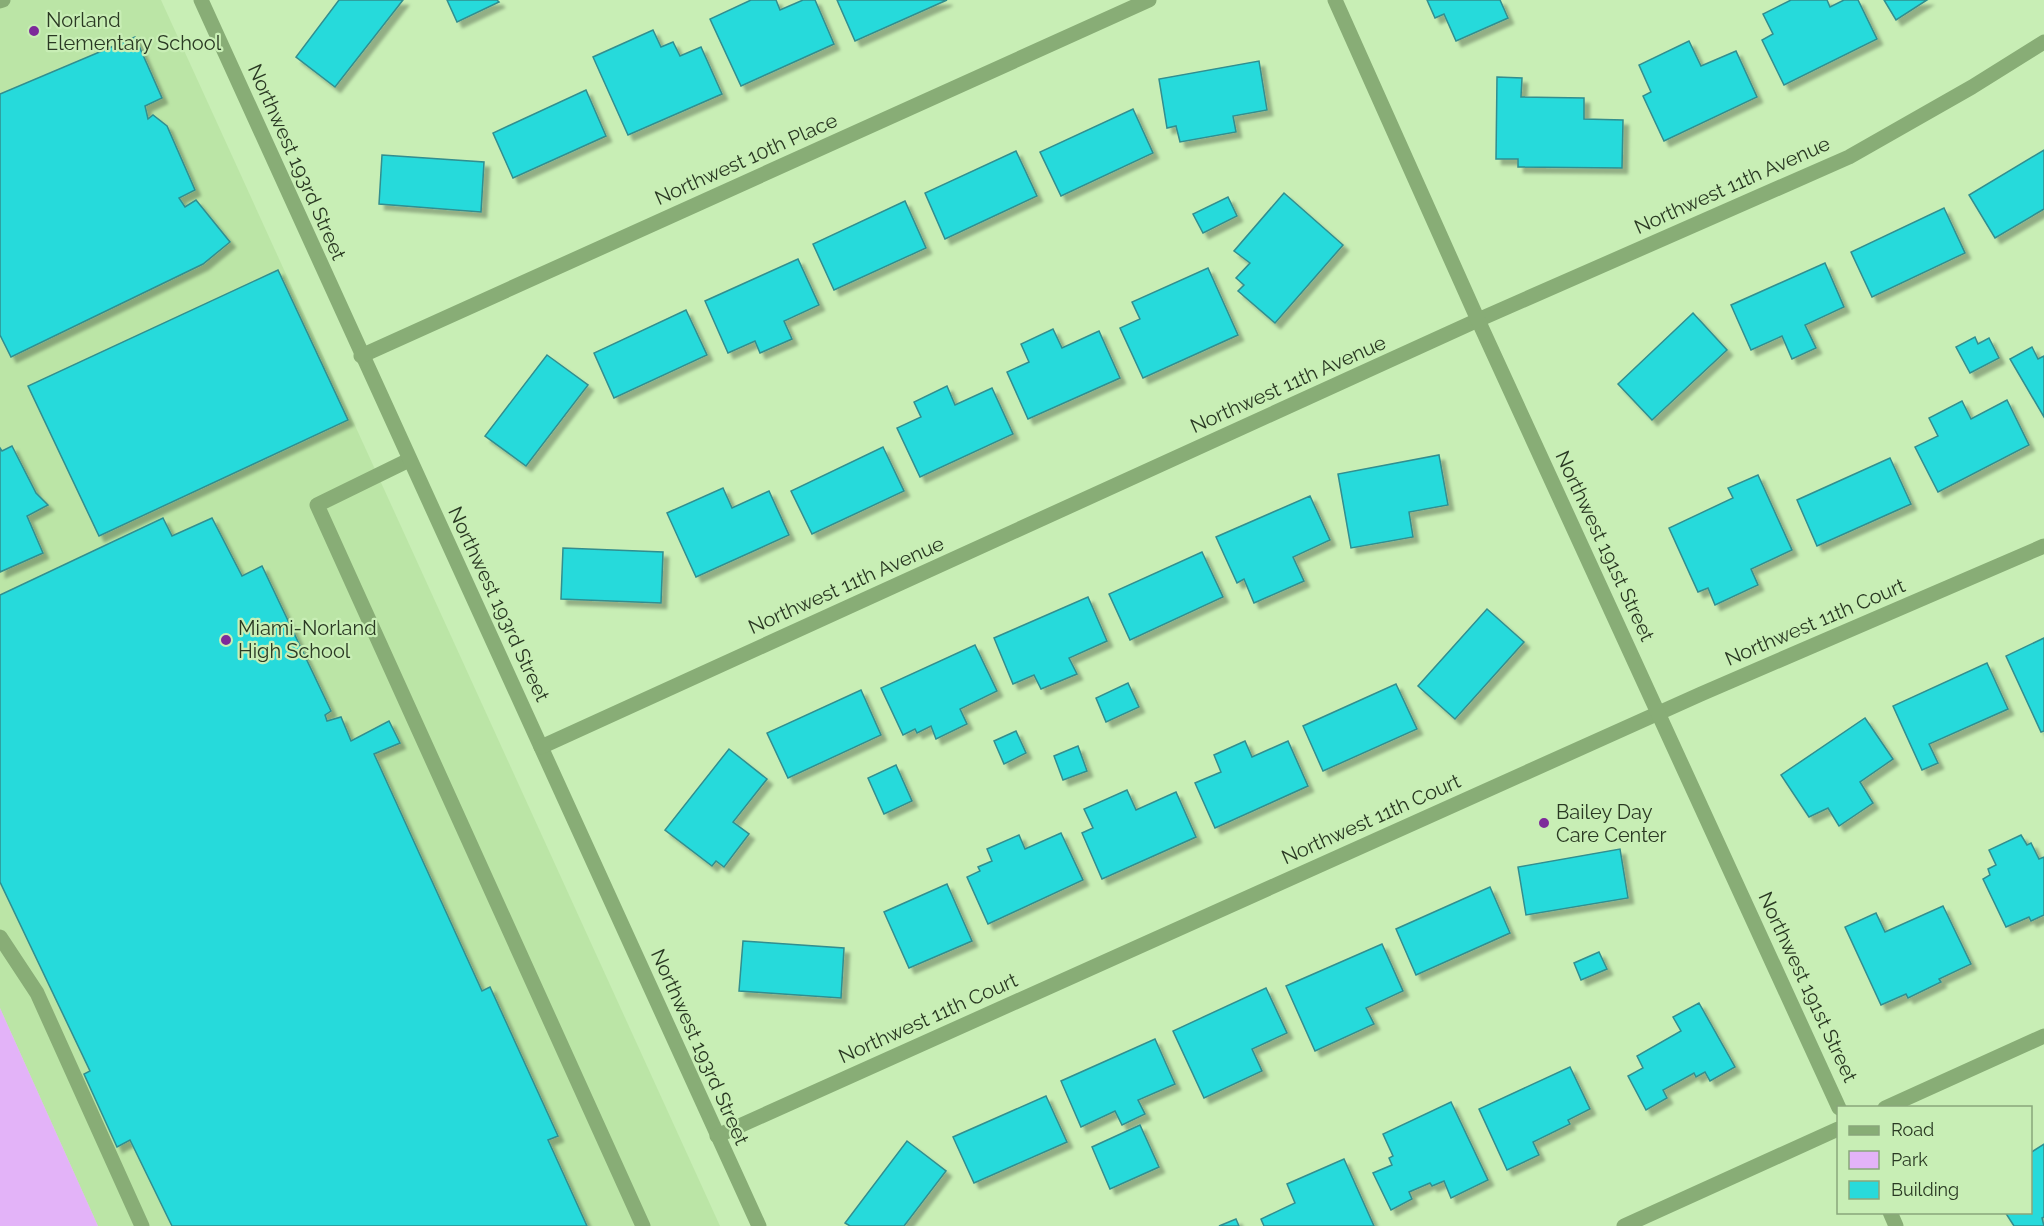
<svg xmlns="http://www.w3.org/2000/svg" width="2044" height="1226" font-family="Raleway,sans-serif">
  <defs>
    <filter id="shadow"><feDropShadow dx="5.5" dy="5.5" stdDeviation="1.5" flood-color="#0004"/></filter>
  </defs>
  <rect width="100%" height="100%" fill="#c8eeb5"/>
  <path fill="#bbe5a6" d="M0 0H161L720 1226H98L0 1008Z"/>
  <path fill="#e3b3f8" d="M0 1008 98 1226H0Z"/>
  <g fill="#28dadb" stroke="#318e8f" stroke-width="1.5" filter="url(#shadow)">
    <path d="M339 0H403L335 87 296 57Z"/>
    <path d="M447 0H497L499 2 457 22Z"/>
    <path d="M751 0H776L780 10 803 0H815L834 44 741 86 710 19Z"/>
    <path d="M837 0H947L855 41Z"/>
    <path d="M1427 0H1500L1508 18 1456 41 1444 14 1435 18Z"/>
    <path d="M1791 0H1827L1830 7 1844 0H1858L1877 39 1784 85 1762 40 1773 34 1763 14Z"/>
    <path d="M1884 0H1927L1896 20Z"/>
    <path d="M653 30 661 47 673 42 680 56 701 47 722 94 628 135 593 57Z"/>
    <path d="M135 37 162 98 145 106 148 119 153 115 167 126 195 190 179 198 185 207 196 200 230 242 203 264 11 357 0 335V94Z"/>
    <path d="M1689 41 1701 66 1736 51 1757 97 1664 141 1643 96 1651 92 1639 65Z"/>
    <path d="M1259 61 1267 110 1233 116 1236 132 1180 142 1176 126 1167 128 1159 79Z"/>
    <path d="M1497 77 1522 78 1521 97 1584 98V119L1623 120 1622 168 1518 167V159H1496Z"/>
    <path d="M586 90 606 136 513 178 493 133Z"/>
    <path d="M1133 109 1153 153 1061 196 1040 152Z"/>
    <path d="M2044 150V209L1995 238 1969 195Z"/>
    <path d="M1016 151 1037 196 945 239 925 193Z"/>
    <path d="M382 155 484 162 481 212 379 204Z"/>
    <path d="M1284 193 1343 245 1275 323 1238 291 1244 285 1236 278 1250 263 1234 251Z"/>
    <path d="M1228 197 1237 216 1203 233 1193 214Z"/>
    <path d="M905 201 926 248 834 290 813 244Z"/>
    <path d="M1944 208 1965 253 1872 297 1851 252Z"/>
    <path d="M798 259 819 305 784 321 792 339 760 353 755 341 728 353 705 301Z"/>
    <path d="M1825 263 1844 307 1805 325 1816 348 1792 359 1782 336 1751 350 1731 305Z"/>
    <path d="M1208 268 1238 335 1143 378 1120 328 1140 319 1132 302Z"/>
    <path d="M278 270 348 420 99 536 28 386Z"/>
    <path d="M686 310 707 355 614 398 594 353Z"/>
    <path d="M1693 313 1727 350 1652 420 1618 384Z"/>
    <path d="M1053 329 1062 348 1099 331 1120 378 1028 419 1007 372 1029 362 1021 344Z"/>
    <path d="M1975 337 1978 344 1989 338 1999 358 1970 373 1956 347Z"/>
    <path d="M2032 347 2038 359 2044 356V417L2010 359Z"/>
    <path d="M547 355 588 385 526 466 485 436Z"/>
    <path d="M947 386 955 405 992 388 1013 434 920 477 897 428 921 417 914 402Z"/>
    <path d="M2007 400 2029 445 1938 492 1915 447 1938 436 1929 418 1962 401 1971 419Z"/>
    <path d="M12 446 36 493 48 505 27 516 43 553 0 572V448L2 451Z"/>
    <path d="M883 447 904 491 812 534 791 491Z"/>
    <path d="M1439 455 1448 505 1409 512 1413 537 1351 548 1338 474Z"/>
    <path d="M1890 458 1911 504 1817 546 1797 500Z"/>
    <path d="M1758 475 1792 550 1751 569 1758 585 1715 605 1708 588 1698 592 1669 528 1733 498 1728 488Z"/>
    <path d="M723 488 732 508 769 491 789 535 696 577 667 513Z"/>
    <path d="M1310 496 1330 540 1293 557 1304 581 1254 603 1244 579 1237 583 1216 537Z"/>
    <path d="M163 518 172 536 212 518 242 576 262 566 331 711 325 715 327 721 341 717 351 741 389 721 400 743 374 754 482 991 490 987 558 1136 548 1140 587 1226H172L130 1140 117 1147 84 1074 90 1071 0 882V595Z"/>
    <path d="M563 548 663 552 661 603 561 599Z"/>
    <path d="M1202 552 1223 597 1130 640 1109 594Z"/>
    <path d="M1088 597 1107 641 1069 658 1077 674 1041 689 1034 675 1013 684 994 638Z"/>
    <path d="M1487 609 1524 642 1455 719 1418 686Z"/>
    <path d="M2044 638V731L2041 732 2006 656Z"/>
    <path d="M975 645 997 691 960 709 967 724 936 739 931 726 917 733 915 729 903 735 881 688Z"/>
    <path d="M1987 663 2008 709 1929 744 1938 763 1922 770 1893 706Z"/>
    <path d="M1128 683 1139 707 1106 722 1096 698Z"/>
    <path d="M1396 684 1417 729 1323 771 1303 726Z"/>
    <path d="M861 690 881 735 788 778 767 733Z"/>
    <path d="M1865 718 1893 759 1860 782 1873 803 1839 826 1828 808 1809 817 1781 775Z"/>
    <path d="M1016 731 1026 753 1004 764 994 741Z"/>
    <path d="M1245 741 1252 757 1288 741 1308 786 1215 828 1195 783 1221 772 1214 755Z"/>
    <path d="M1078 746 1087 771 1063 780 1054 756Z"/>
    <path d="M729 749 767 779 733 822 749 834 724 867 716 861 712 866 665 830Z"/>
    <path d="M896 765 912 801 884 814 868 778Z"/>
    <path d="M1127 790 1136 810 1176 792 1196 837 1102 879 1082 833 1093 828 1084 809Z"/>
    <path d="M1061 833 1083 880 988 924 967 877 980 871 978 867 992 861 987 849 1019 835 1025 849Z"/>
    <path d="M2021 835 2027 845 2031 843 2039 859 2044 857V915L2031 921 2029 917 2006 927 1983 879 1990 875 1988 869 1996 865 1989 850Z"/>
    <path d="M1620 849 1628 898 1526 915 1518 867Z"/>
    <path d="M947 884 972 941 909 968 884 912Z"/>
    <path d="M1490 887 1510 933 1416 975 1396 929Z"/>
    <path d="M1943 906 1971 964 1939 979 1941 982 1908 998 1906 994 1881 1005 1845 927 1876 913 1885 932Z"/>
    <path d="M743 941 844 948 841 998 739 991Z"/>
    <path d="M1382 944 1403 991 1366 1008 1374 1024 1315 1051 1286 986Z"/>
    <path d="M1599 952 1607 969 1581 980 1574 963Z"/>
    <path d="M1266 988 1287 1033 1252 1049 1262 1071 1204 1098 1173 1031Z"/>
    <path d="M1699 1003 1735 1067 1710 1081 1705 1072 1696 1077 1694 1073 1663 1090 1667 1098 1646 1110 1628 1076 1643 1068 1637 1056 1681 1031 1673 1017Z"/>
    <path d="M1155 1039 1175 1084 1138 1100 1145 1114 1122 1125 1115 1111 1081 1127 1061 1081Z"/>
    <path d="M1570 1067 1590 1109 1568 1120 1570 1124 1533 1142 1539 1155 1507 1170 1479 1109Z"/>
    <path d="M1046 1096 1067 1142 974 1183 953 1137Z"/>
    <path d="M1451 1102 1488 1180 1451 1198 1444 1181 1432 1186 1430 1183 1409 1192 1412 1199 1391 1210 1373 1173 1392 1165 1389 1158 1393 1156 1383 1134Z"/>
    <path d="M1140 1125 1159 1167 1110 1189 1092 1147Z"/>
    <path d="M907 1141 946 1171 904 1226H850L845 1223Z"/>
    <path d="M2044 1144V1217L2042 1218 2044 1226H2014L2005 1212H2030V1153Z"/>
    <path d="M1344 1159 1374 1226H1264L1261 1219 1295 1203 1287 1184Z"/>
    <path d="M1236 1219 1239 1226H1219Z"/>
  </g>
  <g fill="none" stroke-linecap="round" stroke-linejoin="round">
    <g stroke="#88ad76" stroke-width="15">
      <path d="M0 1 3 0"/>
      <path d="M409 460 317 505 643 1226"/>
      <path d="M0 937 37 993 142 1226"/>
    </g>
    <g stroke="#88ad76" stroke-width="15">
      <path d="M201 0 759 1226"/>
      <path d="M361 356 1149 0"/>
      <path d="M541 747 1478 320 1849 157 1972 87 2044 42"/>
      <path d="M717 1136 1701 694 2044 546"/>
      <path d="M1890 1212 1896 1226"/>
    </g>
    <g stroke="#88ad76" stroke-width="15">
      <path d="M1335 0 1478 320 1839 1108"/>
      <path d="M1885 1108 2044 1036"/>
      <path d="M1624 1226 1838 1129"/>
    </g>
  </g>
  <g fill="#7d2a9a" stroke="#c8eeb5" stroke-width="2">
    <circle cx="34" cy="31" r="6"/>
    <circle cx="226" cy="640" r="6"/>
    <circle cx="1544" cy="823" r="6"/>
  </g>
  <g text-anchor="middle" stroke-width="4.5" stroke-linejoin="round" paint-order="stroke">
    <g font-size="20" fill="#2a3923" stroke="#c8eeb5" text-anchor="start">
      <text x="46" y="27">Norland<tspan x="46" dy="23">Elementary School</tspan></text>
      <text x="238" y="635">Miami-Norland<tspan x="238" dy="23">High School</tspan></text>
      <text x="1556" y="819">Bailey Day<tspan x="1556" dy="23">Care Center</tspan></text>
    </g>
    <g font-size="20" fill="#2a3923" stroke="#c8eeb5">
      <text transform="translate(746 159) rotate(-24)" y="7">Northwest 10th Place</text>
      <text transform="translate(297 162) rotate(66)" y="7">Northwest 193rd Street</text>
      <text transform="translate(1732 185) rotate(-24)" y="7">Northwest 11th Avenue</text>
      <text transform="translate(1288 384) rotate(-24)" y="7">Northwest 11th Avenue</text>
      <text transform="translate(1605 546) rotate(65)" y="7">Northwest 191st Street</text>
      <text transform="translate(846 585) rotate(-24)" y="7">Northwest 11th Avenue</text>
      <text transform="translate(499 604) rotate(65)" y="7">Northwest 193rd Street</text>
      <text transform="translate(1815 622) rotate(-23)" y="7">Northwest 11th Court</text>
      <text transform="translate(1371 819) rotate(-24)" y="7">Northwest 11th Court</text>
      <text transform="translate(1808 987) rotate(65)" y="7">Northwest 191st Street</text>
      <text transform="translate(928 1018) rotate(-24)" y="7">Northwest 11th Court</text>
      <text transform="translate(700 1047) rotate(66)" y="7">Northwest 193rd Street</text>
    </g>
  </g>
  <rect x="1837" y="1106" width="195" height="108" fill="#c8eeb5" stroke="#89a67b" stroke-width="1.5"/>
  <rect x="1849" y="1126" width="30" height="9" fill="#88ad76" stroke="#89a67b" stroke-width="1.5"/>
  <text x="1891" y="1136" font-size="18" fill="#2a3923">Road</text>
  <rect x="1849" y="1151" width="30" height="18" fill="#e3b3f8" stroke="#89a67b" stroke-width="1.5"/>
  <text x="1891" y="1166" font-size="18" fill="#2a3923">Park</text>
  <rect x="1849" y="1181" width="30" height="18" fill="#28dadb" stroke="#89a67b" stroke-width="1.5"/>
  <text x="1891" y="1196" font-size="18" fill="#2a3923">Building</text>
</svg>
